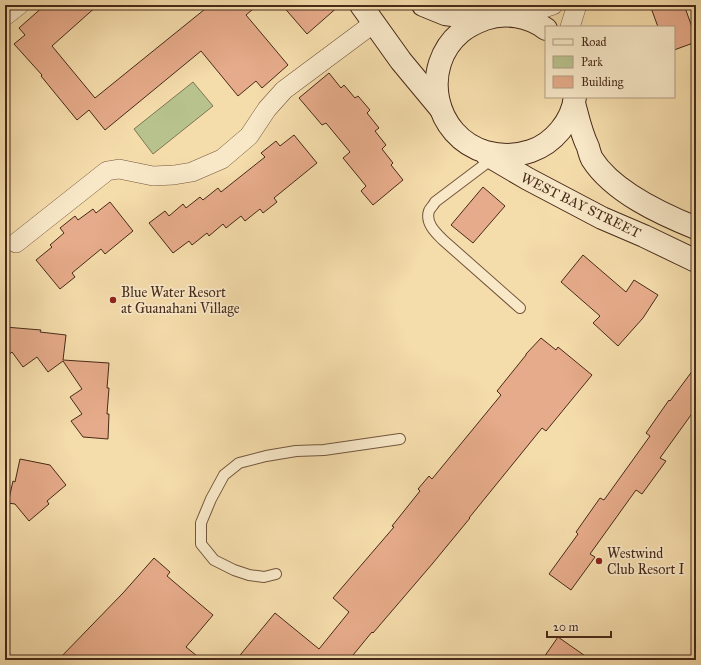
<svg xmlns="http://www.w3.org/2000/svg" width="701" height="665" font-family="'IM FELL Great Primer',serif">
  <rect width="100%" height="100%" fill="#f5dcab"/>
  <filter id="stains"><feTurbulence type="fractalNoise" baseFrequency=".005" numOctaves="4"/><feColorMatrix values="0 0 0 0 .2 0 0 0 0 .09 0 0 0 0 .02 0 0 0 .5 -.17"/></filter>
  <radialGradient id="worn" r=".72"><stop offset=".6" stop-color="#630" stop-opacity="0"/><stop offset="1" stop-color="#630" stop-opacity=".3"/></radialGradient>
  <path fill="#b7c28d" stroke="#7f7652" d="M193 82 213 106 153 154 134 129Z"/>
  <g fill="#e6ab8a" stroke="#472a18">
    <path d="M45 5H98L52 46 95 98 210 5H258L246 15 288 65 262 88 256 81 238 96 201 51 105 130 89 110 77 120 41 76 42 75 14 44 25 35 19 28Z"/>
    <path d="M282 5H340L307 34Z"/>
    <path d="M650 5H684L696 38V42L674 50V27H658Z"/>
    <path d="M329 73 341 88 344 85 355 98 358 96 370 110 367 113 379 128 375 131 386 145 382 149 393 163 391 165 403 180 373 205 361 191 366 186 343 158 350 152 326 123 322 125 299 98Z"/>
    <path d="M294 135 317 163 274 198 277 202 263 213 260 209 245 221 241 216 226 228 223 224 209 236 207 233 192 245 189 241 173 253 149 223 165 211 169 216 183 204 186 208 200 197 203 200 218 188 221 192 265 157 261 153 276 141 280 146Z"/>
    <path d="M483 187 505 206 473 243 451 225Z"/>
    <path d="M110 202 133 231 105 254 101 249 72 273 75 277 60 289 36 260 52 247 50 245 64 233 60 228 75 216 78 220 93 209 96 213Z"/>
    <path d="M583 255 626 292 634 280 658 295 643 318 618 346 593 323 600 316 561 282Z"/>
    <path d="M5 327 41 330 40 332 66 335 63 360 109 363 107 388H109L107 414H109L108 439 83 437 71 421 82 414 70 397 82 389 63 361 48 372 37 357 23 367 12 352 5 358Z"/>
    <path d="M541 338 556 350 558 347 592 375 546 431 542 428 469 518H470L433 563 373 633 372 632 349 660H236L275 613 319 649 349 612 333 598 394 527 392 526 420 491 418 489 429 476 432 479 501 395 497 391 526 355V354Z"/>
    <path d="M696 366V408L660 458 666 461 642 494 636 490 590 554 595 557 571 590 549 574 578 534 576 532 600 498 604 500 650 436 646 433 669 400 670 401Z"/>
    <path d="M20 459 50 465 66 485 47 501 49 504 29 521 15 504 8 503 13 481 15 482Z"/>
    <path d="M154 558 170 572 167 576 213 615 186 647 202 660H58L123 593Z"/>
    <path d="M558 637 591 660H542Z"/>
  </g>
  <g fill="none" stroke-linecap="round" stroke-linejoin="round">
    <defs>
      <g id="service">
        <path d="M492 159 435 202C434 205 430 208 429 211 425 223 436 233 443 240L520 308"/>
        <path d="M276 574 264 577 249 575 234 570 214 560 201 544V523L211 499 224 475 239 463 266 456 296 451 324 450 400 439"/>
      </g>
      <g id="minor">
        <path d="M5 16 19 5"/>
        <path d="M517 16 535 11 553 5"/>
        <path d="M570 27 577 5"/>
        <path d="M16 243 107 171 119 169 153 176 174 175 192 172 222 159 249 136 267 109 284 90 374 23"/>
      </g>
      <g id="secondary">
        <path d="M361 5 401 61 440 108"/>
        <path d="M423 5 445 14 460 16 488 17"/>
        <path d="M546 29C529 16 505 12 485 19 477 22 468 26 461 32 419 67 434 137 486 152 501 156 516 156 531 151 554 143 572 121 575 97"/>
        <path d="M574 103C578 118 581 133 588 147 589 151 590 155 592 159 613 192 661 214 696 228"/>
        <path d="M487 155 528 179 602 218 644 236 696 261"/>
      </g>
    </defs>
    <use href="#service" stroke="#72563d" stroke-width="12"/>
    <use href="#minor" stroke="#72563d" stroke-width="20"/>
    <use href="#secondary" stroke="#472a18" stroke-width="24"/>
    <use href="#service" stroke="#f8e8c8" stroke-width="10"/>
    <use href="#minor" stroke="#f8e8c8" stroke-width="19"/>
    <use href="#secondary" stroke="#f8e8c8" stroke-width="22"/>
  </g>
  <g fill="#8f2418" stroke="#f8e8c8" stroke-width="1.5">
    <circle cx="113" cy="300" r="4"/>
    <circle cx="599" cy="561" r="4"/>
  </g>
  <g text-anchor="middle" stroke-width="3.5" stroke-linejoin="round" paint-order="stroke">
    <g font-size="14" fill="#472a18" stroke="#f8e8c8">
      <text transform="translate(581 205) rotate(26)" y="5">WEST BAY STREET</text>
    </g>
    <g font-size="14" fill="#472a18" stroke="#f8e8c8" text-anchor="start">
      <text x="121" y="297">Blue Water Resort<tspan x="121" dy="16">at Guanahani Village</tspan></text>
      <text x="607" y="558">Westwind<tspan x="607" dy="16">Club Resort I</tspan></text>
    </g>
  </g>
  <rect width="701" height="665" fill="none" stroke="#f5dcab" stroke-width="20"/>
  <rect x="6" y="6" width="689" height="653" fill="none" stroke="#472a18" stroke-width="2"/>
  <rect x="10" y="10" width="681" height="645" fill="none" stroke="#472a18"/>
  <rect x="545" y="26" width="130" height="72" fill="#f8e8c8" stroke="#b19c82"/>
  <rect x="553" y="39" width="20" height="6" fill="#f8e8c8" stroke="#b19c82"/>
  <text x="581" y="46" font-size="12" fill="#472a18">Road</text>
  <rect x="553" y="56" width="20" height="12" fill="#b7c28d" stroke="#b19c82"/>
  <text x="581" y="66" font-size="12" fill="#472a18">Park</text>
  <rect x="553" y="76" width="20" height="12" fill="#e6ab8a" stroke="#b19c82"/>
  <text x="581" y="86" font-size="12" fill="#472a18">Building</text>
  <path d="M547 631v6h64v-6" fill="none" stroke="#472a18" stroke-width="2"/>
  <text x="553" y="631" font-size="12" fill="#472a18" stroke="#f8e8c8" stroke-width="3" paint-order="stroke">20 m</text>
  <rect width="100%" height="100%" filter="url(#stains)"/>
  <rect width="100%" height="100%" fill="url(#worn)"/>
</svg>
